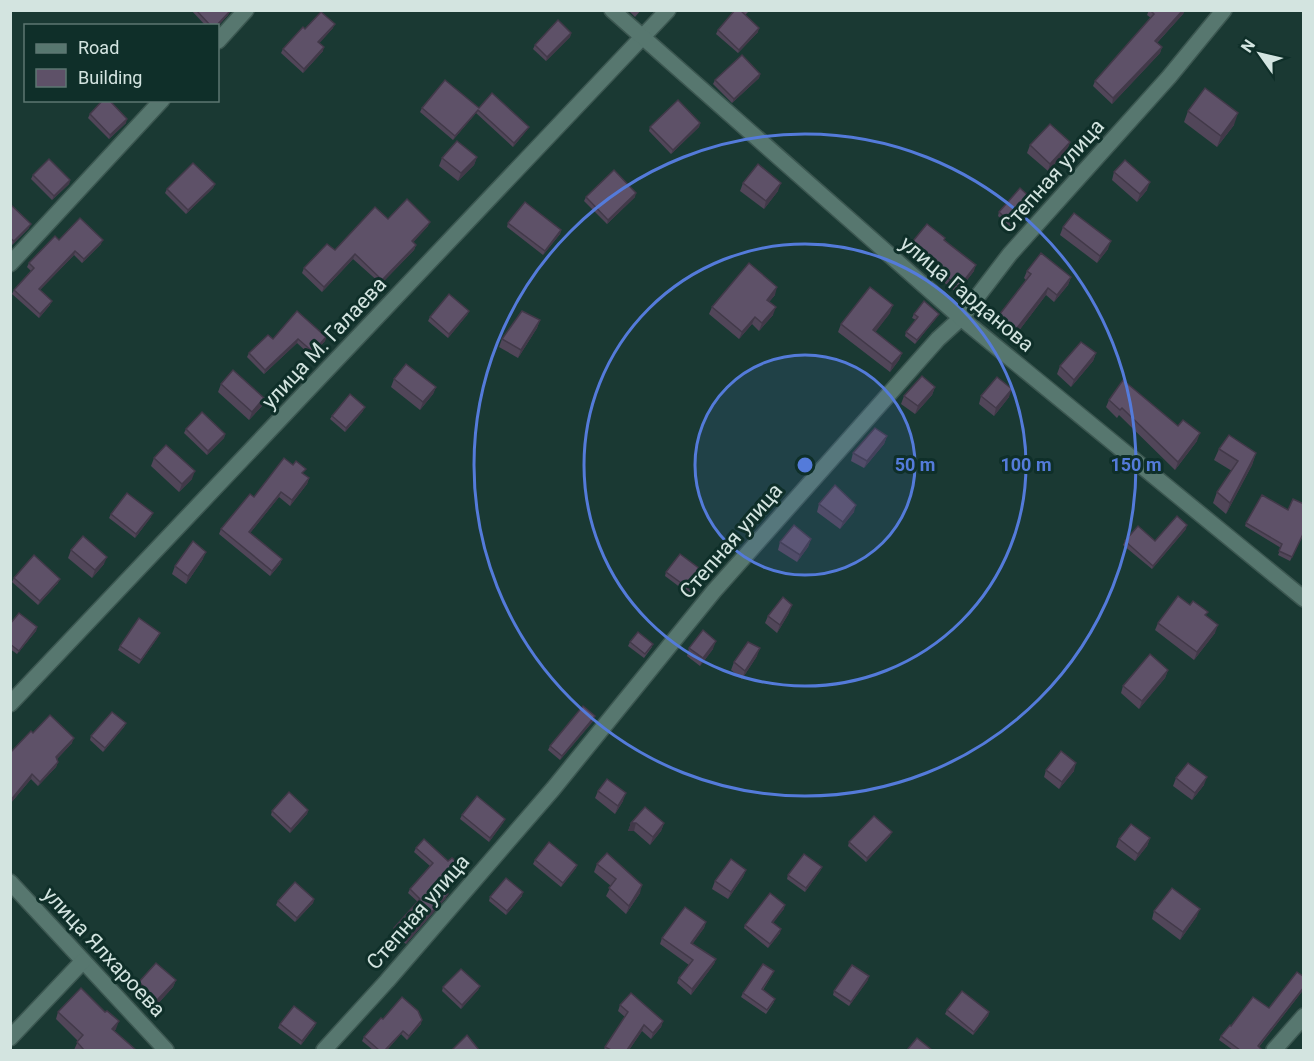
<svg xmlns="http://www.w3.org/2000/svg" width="1314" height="1061" font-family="Roboto,sans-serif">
  <rect width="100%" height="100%" fill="#1a3933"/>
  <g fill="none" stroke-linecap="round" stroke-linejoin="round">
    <defs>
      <g id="street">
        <path d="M218 41 246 10"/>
        <path d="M10 264 162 100"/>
        <path d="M10 704 668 10"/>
        <path d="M10 882 166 1050"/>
        <path d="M10 1038 83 961"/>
        <path d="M324 1050 387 981 553 789 714 591 938 339 961 318 1010 254 1169 77 1224 10"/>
        <path d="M1274 1050 1304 1016"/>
      </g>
      <path id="secondary" d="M612 10 961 318 1304 599"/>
    </defs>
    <use href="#street" stroke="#3c5751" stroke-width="18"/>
    <use href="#secondary" stroke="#3c5751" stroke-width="18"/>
    <use href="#street" stroke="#57776f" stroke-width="15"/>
    <use href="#secondary" stroke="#57776f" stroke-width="15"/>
  </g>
  <g fill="#514659">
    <path d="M191 10H229L230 11 228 15 218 26H206Z"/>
    <path d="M628 10H641L635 17Z"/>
    <path d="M735 10H750L745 15 758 32 738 53 716 34 718 30Z"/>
    <path d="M1149 10H1185L1183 14 1157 43 1162 47 1160 53 1112 104 1093 86 1095 81 1151 18 1147 15Z"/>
    <path d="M333 28 319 43 323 51 303 73 281 53 283 49 305 29Z"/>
    <path d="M571 33 570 37 546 61 533 49 535 45Z"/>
    <path d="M760 74 759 78 732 103 713 84 715 80Z"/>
    <path d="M422 108H479L527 130 513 147 476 113 453 140 420 112Z"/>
    <path d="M1188 111 1234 125 1217 147 1184 122Z"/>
    <path d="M90 114 126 123 109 139 88 118Z"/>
    <path d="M700 123 699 127 671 154 649 131 650 127Z"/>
    <path d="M1070 142 1067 150 1048 171 1027 153 1030 145Z"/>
    <path d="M477 157 474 165 458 181 439 166 442 158Z"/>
    <path d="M1114 172 1147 190 1137 202 1112 180Z"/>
    <path d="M33 175 70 180 69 184 52 200 31 179Z"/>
    <path d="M743 183 778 191 764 209 740 191Z"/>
    <path d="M215 184 213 188 186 214 165 193 167 189Z"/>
    <path d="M586 197H635L607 224 584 201Z"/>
    <path d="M10 204 29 228 12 245 10 243Z"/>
    <path d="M1033 204 1012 228 998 216 999 212Z"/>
    <path d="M388 219 428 226 413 242 416 245 414 250 381 284 353 259 322 292 302 273 304 268Z"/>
    <path d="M508 223 561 230 560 234 543 255 507 227Z"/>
    <path d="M1063 227 1108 249 1097 263 1060 235Z"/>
    <path d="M59 240 101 244 82 263 74 255 40 290 50 305 39 318 12 294 14 290 31 271 27 267 29 263Z"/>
    <path d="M945 240 974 271 957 293 924 266 923 268 906 252 909 246Z"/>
    <path d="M1027 271 1071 277 1068 285 1054 302 1046 295 1011 341 993 326 996 319 1026 280 1024 278Z"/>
    <path d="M775 295 769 302 773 315 759 331 752 324 739 339 709 314 712 307Z"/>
    <path d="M469 311 467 315 448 338 428 321 430 317Z"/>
    <path d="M890 313 875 332 902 353 899 360 890 372 838 332 841 324Z"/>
    <path d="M914 314 937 317 915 344 905 336 906 332 916 320 912 318Z"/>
    <path d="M540 320 537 328 518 358 499 347 502 339Z"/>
    <path d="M326 337 325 341 311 356 297 343 264 374 247 357 249 353 273 339Z"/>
    <path d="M1096 353 1093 361 1071 387 1057 374 1060 366Z"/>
    <path d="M394 379 436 387 433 394 420 410 391 387Z"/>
    <path d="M221 384 264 398 262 406 249 420 218 392Z"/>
    <path d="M935 387 932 395 915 414 901 404 904 396Z"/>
    <path d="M981 396 1009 397 994 416 979 404Z"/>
    <path d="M1109 400 1197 441 1175 470 1119 415 1117 418 1106 407Z"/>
    <path d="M363 411 345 432 330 419 332 416Z"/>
    <path d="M186 429 225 434 224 438 207 455 184 433Z"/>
    <path d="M887 436 884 444 864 468 851 461 853 453Z"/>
    <path d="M1219 449 1256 453 1252 465 1226 514 1213 503 1217 492 1232 471 1214 460Z"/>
    <path d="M154 458 192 479 179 492 151 466Z"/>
    <path d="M304 474 309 478 307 484 290 506 279 497 250 533 282 559 280 564 270 576 219 534 221 529 254 497Z"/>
    <path d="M819 504 854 512 840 529 817 512Z"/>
    <path d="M111 514 151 517 135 538 109 518Z"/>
    <path d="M1246 523 1304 533 1290 561 1278 555 1281 548 1245 526Z"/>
    <path d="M1186 529 1152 569 1123 545 1125 541H1155Z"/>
    <path d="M811 539 808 547 797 562 778 550 780 542Z"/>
    <path d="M71 550 104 564 92 578 68 558Z"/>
    <path d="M203 559 186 584 172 574 175 566Z"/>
    <path d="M666 572H704L703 576 689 594 665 576Z"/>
    <path d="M14 578 58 583 38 605 12 582Z"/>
    <path d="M789 613 777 633 765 623 768 616Z"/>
    <path d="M1158 623 1215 633 1194 660 1155 630Z"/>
    <path d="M10 624 37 627 36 631 17 654 10 649Z"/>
    <path d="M160 633 158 637 139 664 118 650 120 646Z"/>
    <path d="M630 642 652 647 644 658 628 646Z"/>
    <path d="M689 648 713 649 700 666 687 656Z"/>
    <path d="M757 656 742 679 731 670 734 662Z"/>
    <path d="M1168 670 1165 678 1139 709 1121 693 1123 686Z"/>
    <path d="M594 720 560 760 548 750 550 746Z"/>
    <path d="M126 723 124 727 103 752 90 740 91 736Z"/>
    <path d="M33 733 72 743 57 759 58 762 56 767 38 786 31 779 10 804V753Z"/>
    <path d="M1046 770 1074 771 1059 789 1044 777Z"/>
    <path d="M1176 778 1204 785 1192 800 1173 786Z"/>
    <path d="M598 791 623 801 615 814 595 798Z"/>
    <path d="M308 810 307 814 290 833 271 815 272 811Z"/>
    <path d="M462 815 505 819 503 823 489 842 460 819Z"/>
    <path d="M631 823H664L661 831 650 845 634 831H628Z"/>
    <path d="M890 836 866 862 848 846 849 842Z"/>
    <path d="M1150 838 1147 846 1135 861 1116 847 1119 839Z"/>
    <path d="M416 848 448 861 465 869 463 873 446 893V898L406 944 393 932 394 928 418 902 408 893 410 889 430 866 414 852Z"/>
    <path d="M535 860 577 865 576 868 561 887 533 864Z"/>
    <path d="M597 864 640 893 626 914 606 896 611 886 594 872Z"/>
    <path d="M822 867 820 871 805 892 787 879 788 875Z"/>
    <path d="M746 870 743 877 728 899 712 889 715 881Z"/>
    <path d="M522 896 506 915 489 901 490 897Z"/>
    <path d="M314 899 313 903 295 922 276 905 278 901Z"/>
    <path d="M784 909 773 922 780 933 768 948 744 928 745 925Z"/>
    <path d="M1154 911 1197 916 1180 940 1152 919Z"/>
    <path d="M706 922 704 928 692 944 716 959 714 964 691 995 677 983 679 978 689 965 660 944 662 938Z"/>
    <path d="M774 971 772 975 763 990 774 1002 766 1014 741 997 743 993Z"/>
    <path d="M1304 977V989L1259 1047 1262 1050H1233L1219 1040 1221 1036 1231 1026 1269 1008Z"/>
    <path d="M176 980 173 987 154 1008 136 990 139 982Z"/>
    <path d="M868 980 849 1006 833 995 834 991Z"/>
    <path d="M480 986 478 990 461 1009 442 991 443 987Z"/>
    <path d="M620 1005 663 1021 661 1027 651 1039 642 1031 629 1050H604L605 1047 625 1017 618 1011Z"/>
    <path d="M947 1010 989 1012 988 1016 973 1035 945 1014Z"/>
    <path d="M58 1012 116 1029 114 1031 136 1050H74L78 1041 56 1019Z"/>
    <path d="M383 1019 421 1024 407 1040 401 1034 387 1050H373L362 1041 364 1037Z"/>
    <path d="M316 1023 315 1026 301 1045 278 1028 280 1024Z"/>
  </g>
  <g fill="#423949">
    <path d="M1183 10H1185L1183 14 1153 47 1155 41Z"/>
    <path d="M230 11 228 15 218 26H216Z"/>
    <path d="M335 24 333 28 317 46 318 42Z"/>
    <path d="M759 28 758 32 738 53 739 50Z"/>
    <path d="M571 33 570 37 546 61 547 57Z"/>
    <path d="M324 47 323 51 303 73 304 69Z"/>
    <path d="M1162 47 1160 53 1112 104 1113 98Z"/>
    <path d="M760 74 759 78 732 103 734 99Z"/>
    <path d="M478 110 476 113 453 140 455 136Z"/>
    <path d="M1238 113 1234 125 1217 147 1221 136Z"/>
    <path d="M127 119 126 123 109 139 110 135Z"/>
    <path d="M700 123 699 127 671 154 673 150Z"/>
    <path d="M529 127 527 130 513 147 514 143Z"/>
    <path d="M1070 142 1067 150 1048 171 1050 164Z"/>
    <path d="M477 157 474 165 458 181 461 173Z"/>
    <path d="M70 180 69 184 52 200 54 196Z"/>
    <path d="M1150 182 1147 190 1137 202 1140 194Z"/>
    <path d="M781 183 778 191 764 209 766 201Z"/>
    <path d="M215 184 213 188 186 214 188 210Z"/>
    <path d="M636 193 635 197 607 224 608 220Z"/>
    <path d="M1034 201 1033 204 1012 228 1013 225Z"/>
    <path d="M430 222 428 226 410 246 412 241Z"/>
    <path d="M31 224 29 228 12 245 14 241Z"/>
    <path d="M561 230 560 234 543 255 545 251Z"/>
    <path d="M103 240 101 244 82 263 84 259Z"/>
    <path d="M1111 241 1108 249 1097 263 1100 256Z"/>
    <path d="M416 245 414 250 381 284 382 280Z"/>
    <path d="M75 251 74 255 37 293 39 289Z"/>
    <path d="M355 254 353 259 322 292 324 287Z"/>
    <path d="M976 265 974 271 957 293 959 287Z"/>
    <path d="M1071 277 1068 285 1054 302 1057 295Z"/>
    <path d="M777 287 775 295 764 308 767 300Z"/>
    <path d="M1048 288 1046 295 1011 341 1013 333Z"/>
    <path d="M52 301 50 305 39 318 40 314Z"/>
    <path d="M893 305 890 313 871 338 873 330Z"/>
    <path d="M776 307 773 315 759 331 762 323Z"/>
    <path d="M469 311 467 315 448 338 449 334Z"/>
    <path d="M939 314 937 317 915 344 917 340Z"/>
    <path d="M755 317 752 324 739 339 742 332Z"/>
    <path d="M540 320 537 328 518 358 521 350Z"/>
    <path d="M326 337 325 341 311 356 313 352Z"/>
    <path d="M298 339 297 343 264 374 265 370Z"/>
    <path d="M902 353 899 360 890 372 892 364Z"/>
    <path d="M1096 353 1093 361 1071 387 1074 380Z"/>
    <path d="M436 387 433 394 420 410 423 402Z"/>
    <path d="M935 387 932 395 915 414 918 406Z"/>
    <path d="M1012 389 1009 397 994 416 996 408Z"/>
    <path d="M264 398 262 406 249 420 252 412Z"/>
    <path d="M365 407 363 411 345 432 346 428Z"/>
    <path d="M1200 433 1197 441 1175 470 1178 462Z"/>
    <path d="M225 434 224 438 207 455 208 451Z"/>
    <path d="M887 436 884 444 864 468 867 461Z"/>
    <path d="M1256 453 1252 465 1226 514 1230 503Z"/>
    <path d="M195 471 192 479 179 492 182 484Z"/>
    <path d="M309 478 307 484 290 506 292 500Z"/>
    <path d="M281 492 279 497 247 537 249 532Z"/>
    <path d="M856 505 854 512 840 529 843 522Z"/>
    <path d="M153 513 151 517 135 538 136 534Z"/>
    <path d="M1187 525 1186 529 1152 569 1153 566Z"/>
    <path d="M811 539 808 547 797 562 800 555Z"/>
    <path d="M206 552 203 559 186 584 188 576Z"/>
    <path d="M107 557 104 564 92 578 95 570Z"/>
    <path d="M282 559 280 564 270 576 272 571Z"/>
    <path d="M704 572 703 576 689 594 691 590Z"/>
    <path d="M60 579 58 583 38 605 40 601Z"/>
    <path d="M792 605 789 613 777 633 780 625Z"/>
    <path d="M1218 625 1215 633 1194 660 1197 652Z"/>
    <path d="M37 627 36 631 17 654 19 651Z"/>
    <path d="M160 633 158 637 139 664 141 660Z"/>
    <path d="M716 641 713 649 700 666 703 658Z"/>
    <path d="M760 648 757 656 742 679 745 671Z"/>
    <path d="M1168 670 1165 678 1139 709 1142 701Z"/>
    <path d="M595 716 594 720 560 760 562 756Z"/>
    <path d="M126 723 124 727 103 752 105 748Z"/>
    <path d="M74 738 72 743 55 761 56 757Z"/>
    <path d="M58 762 56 767 38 786 40 782Z"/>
    <path d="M1076 763 1074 771 1059 789 1062 782Z"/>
    <path d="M32 774 31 779 10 804V801Z"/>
    <path d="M1207 777 1204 785 1192 800 1195 793Z"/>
    <path d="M626 793 623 801 615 814 618 806Z"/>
    <path d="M308 810 307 814 290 833 291 829Z"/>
    <path d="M505 819 503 823 489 842 490 838Z"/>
    <path d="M631 823H636L634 831H628Z"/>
    <path d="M664 823 661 831 650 845 653 837Z"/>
    <path d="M892 832 890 836 866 862 867 858Z"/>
    <path d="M1150 838 1147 846 1135 861 1138 854Z"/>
    <path d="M577 865 576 868 561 887 563 883Z"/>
    <path d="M822 867 820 871 805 892 806 888Z"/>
    <path d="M465 869 463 873 444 895 445 892Z"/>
    <path d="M746 870 743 877 728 899 731 892Z"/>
    <path d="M642 885 640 893 626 914 629 906Z"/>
    <path d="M523 892 522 896 506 915 507 911Z"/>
    <path d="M448 894 446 898 406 944 407 940Z"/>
    <path d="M314 899 313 903 295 922 297 918Z"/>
    <path d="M785 905 784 909 771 926 772 922Z"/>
    <path d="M1200 909 1197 916 1180 940 1183 932Z"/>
    <path d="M706 922 704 928 689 949 691 943Z"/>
    <path d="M781 929 780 933 768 948 770 944Z"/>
    <path d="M716 959 714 964 691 995 692 989Z"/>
    <path d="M869 976 868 980 849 1006 851 1002Z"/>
    <path d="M176 980 173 987 154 1008 157 1000Z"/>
    <path d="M480 986 478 990 461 1009 462 1005Z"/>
    <path d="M1304 987V989L1256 1050 1258 1046Z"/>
    <path d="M989 1012 988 1016 973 1035 974 1032Z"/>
    <path d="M422 1020 421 1024 407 1040 409 1036Z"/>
    <path d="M119 1021 116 1029 109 1036 112 1029Z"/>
    <path d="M663 1021 661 1027 651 1039 653 1033Z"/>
    <path d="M316 1023 315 1026 301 1045 302 1041Z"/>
    <path d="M644 1025 642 1031 629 1050H627Z"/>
    <path d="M403 1031 401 1034 387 1050H385Z"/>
  </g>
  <g fill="#5e5168" stroke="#423949" stroke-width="1.5">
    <path d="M196 10H229L230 11 216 26H211Z"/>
    <path d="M735 10H740L759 28 739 50 718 30Z"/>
    <path d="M1150 10H1183L1155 41 1162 47 1113 98 1095 81 1154 14Z"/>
    <path d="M321 12 335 24 318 42 324 47 304 69 283 49 303 27 305 29Z"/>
    <path d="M558 20 571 33 547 57 535 45Z"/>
    <path d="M742 55 760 74 734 99 715 80Z"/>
    <path d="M445 80 479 108 492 93 529 127 514 143 478 110 455 136 422 108Z"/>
    <path d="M1205 88 1238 113 1221 136 1188 111Z"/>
    <path d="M103 100H109L127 119 110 135 90 114Z"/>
    <path d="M678 100 700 123 673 150 650 127Z"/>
    <path d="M1050 124 1070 142 1050 164 1030 145Z"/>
    <path d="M457 141 477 157 461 173 442 158Z"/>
    <path d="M49 159 70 180 54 196 33 175Z"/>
    <path d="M1125 160 1150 182 1140 194 1114 172Z"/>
    <path d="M193 163 215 184 188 210 167 189Z"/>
    <path d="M758 164 781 183 766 201 743 183Z"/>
    <path d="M614 170 636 193 608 220 586 197Z"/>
    <path d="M1020 188 1034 201 1013 225 999 212Z"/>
    <path d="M407 199 430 222 412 241 416 245 382 280 355 254 324 287 304 268 327 244 335 250 375 207 388 219Z"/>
    <path d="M525 202 561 230 545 251 508 223Z"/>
    <path d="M10 204 31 224 14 241 10 238Z"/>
    <path d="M1074 213 1111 241 1100 256 1063 227Z"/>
    <path d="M80 218 103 240 84 259 75 251 39 289 52 301 40 314 14 290 34 268 29 263 55 236 59 240Z"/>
    <path d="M927 224 945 238 944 240 976 265 959 287 926 261 925 262 909 246Z"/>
    <path d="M1041 253 1071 277 1057 295 1048 288 1013 333 996 319 1031 274 1027 271Z"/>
    <path d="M749 263 777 287 767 300 776 307 762 323 755 317 742 332 712 307Z"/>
    <path d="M870 287 893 305 873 330 902 353 892 364 841 324Z"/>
    <path d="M449 294 469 311 449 334 430 317Z"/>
    <path d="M924 301 939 314 917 340 906 332 918 317 914 314Z"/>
    <path d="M297 311 326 337 313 352 298 339 265 370 249 353 268 335 273 339Z"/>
    <path d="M522 311 540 320 521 350 502 339Z"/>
    <path d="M1081 342 1096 353 1074 380 1060 366Z"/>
    <path d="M406 364 436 387 423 402 394 379Z"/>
    <path d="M233 370 264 398 252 412 221 384Z"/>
    <path d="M922 376 935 387 918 406 904 396Z"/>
    <path d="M997 377 1012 389 996 408 981 396Z"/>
    <path d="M1123 380 1178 426 1183 420 1200 433 1178 462 1122 408 1120 410 1109 400Z"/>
    <path d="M350 394 365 407 346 428 332 416Z"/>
    <path d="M202 412 225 434 208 451 186 429Z"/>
    <path d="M875 428 887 436 867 461 853 453Z"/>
    <path d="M1229 435 1256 453 1230 503 1217 492 1238 461 1219 449Z"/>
    <path d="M166 445 195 471 182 484 154 458Z"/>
    <path d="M284 458 293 465 296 461 306 469 302 473 309 478 292 500 281 492 249 532 282 559 272 571 221 529 250 494 254 497Z"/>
    <path d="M835 485 856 505 843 522 819 504Z"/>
    <path d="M127 493 153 513 136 534 111 514Z"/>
    <path d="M1262 495 1288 510 1293 499 1304 504V532L1292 557 1279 551 1282 544 1246 523Z"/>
    <path d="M1177 516 1187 525 1153 566 1125 541 1138 526 1155 541Z"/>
    <path d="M794 525 811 539 800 555 780 542Z"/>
    <path d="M83 536 107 557 95 570 71 550Z"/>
    <path d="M193 541 206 552 188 576 175 566Z"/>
    <path d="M680 554 704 572 691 590 666 572Z"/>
    <path d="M34 555 60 579 40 601 14 578Z"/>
    <path d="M1178 596 1190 605 1193 601 1208 612 1205 615 1218 625 1197 652 1158 623Z"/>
    <path d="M783 597 792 605 780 625 768 616Z"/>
    <path d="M19 613 37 627 19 651 10 644V624Z"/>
    <path d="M139 618 160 633 141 660 120 646Z"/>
    <path d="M703 630 716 641 703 658 689 648Z"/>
    <path d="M638 632 653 644 645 654 630 642Z"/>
    <path d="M748 642 760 648 745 671 734 662Z"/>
    <path d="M1150 654 1168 670 1142 701 1123 686Z"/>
    <path d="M583 706 595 716 562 756 550 746Z"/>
    <path d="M112 712 126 723 105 748 91 736Z"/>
    <path d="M50 715 74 738 56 757 58 762 40 782 32 774 10 801V753L31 731 33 733Z"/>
    <path d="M1061 751 1076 763 1062 782 1046 770Z"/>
    <path d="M1188 763 1207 777 1195 793 1176 778Z"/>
    <path d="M607 779 626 793 618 806 598 791Z"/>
    <path d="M289 792 308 810 291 829 272 811Z"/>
    <path d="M477 796 505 819 490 838 462 815Z"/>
    <path d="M645 807 664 823 653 837 636 823H631Z"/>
    <path d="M874 816 892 832 867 858 849 842Z"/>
    <path d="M1131 824 1150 838 1138 854 1119 839Z"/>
    <path d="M424 839 448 861 452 858 465 869 445 892 448 894 407 940 394 928 420 899 410 889 433 863 416 848Z"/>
    <path d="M549 842 577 865 563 883 535 860Z"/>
    <path d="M607 853 642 885 629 906 609 888 616 879 597 864Z"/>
    <path d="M804 854 822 867 806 888 788 875Z"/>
    <path d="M731 859 746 870 731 892 715 881Z"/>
    <path d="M506 878 523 892 507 911 490 897Z"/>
    <path d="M295 882 314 899 297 918 278 901Z"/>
    <path d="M1172 888 1200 909 1183 932 1154 911Z"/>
    <path d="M770 893 785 905 772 922 781 929 770 944 745 925Z"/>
    <path d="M685 907 706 922 691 943 716 959 692 989 679 978 693 960 662 938Z"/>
    <path d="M156 963 176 980 157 1000 139 982Z"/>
    <path d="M763 964 774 971 762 989 775 999 767 1010 743 993Z"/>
    <path d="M852 965 869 976 851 1002 834 991Z"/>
    <path d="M461 969 480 986 462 1005 443 987Z"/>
    <path d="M1297 972 1304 977V987L1258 1046 1262 1050H1240L1221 1036 1230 1025 1231 1026 1253 997 1269 1008Z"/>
    <path d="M81 988 105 1012 107 1011 119 1021 112 1029 136 1050H84L77 1042 83 1035 58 1012Z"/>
    <path d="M962 991 989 1012 974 1032 947 1010Z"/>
    <path d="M631 993 663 1021 653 1033 644 1025 627 1050H611L605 1047 628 1012 620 1005Z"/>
    <path d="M402 997 418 1011 422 1020 409 1036 403 1031 385 1050H379L364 1037 381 1018 383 1019Z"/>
    <path d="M294 1006 316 1023 302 1041 280 1024Z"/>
    <path d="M467 1035 479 1050H452Z"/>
    <path d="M917 1038 932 1050H907Z"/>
  </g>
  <circle cx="805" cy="465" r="110" fill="#547bda" fill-opacity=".12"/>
  <g fill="none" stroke="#547bda" stroke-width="3">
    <circle cx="805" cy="465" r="110"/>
    <circle cx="805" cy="465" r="221"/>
    <circle cx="805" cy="465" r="331"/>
  </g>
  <g text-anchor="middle" stroke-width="6" stroke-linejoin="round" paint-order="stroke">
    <g font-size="21" fill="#d3e4e0" stroke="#0f2f29">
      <text transform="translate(1052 176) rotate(-48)" y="7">Степная улица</text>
      <text transform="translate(967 294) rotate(40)" y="7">улица Гарданова</text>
      <text transform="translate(324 343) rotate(-47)" y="7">улица М. Галаева</text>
      <text transform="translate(731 541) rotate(-49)" y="7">Степная улица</text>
      <text transform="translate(418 912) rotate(-49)" y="7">Степная улица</text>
      <text transform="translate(104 952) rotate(47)" y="7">улица Ялхароева</text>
    </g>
  </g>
  <circle cx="805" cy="465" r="9" fill="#547bda" stroke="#0f2f29" stroke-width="3"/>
  <g font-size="18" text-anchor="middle" font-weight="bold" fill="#547bda" stroke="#0f2f29" stroke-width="6" stroke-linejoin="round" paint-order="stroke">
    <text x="915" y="471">50 m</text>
    <text x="1026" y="471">100 m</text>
    <text x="1136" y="471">150 m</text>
  </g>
  <rect width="1314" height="1061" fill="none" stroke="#d3e4e0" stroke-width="24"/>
  <rect x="24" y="24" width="195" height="78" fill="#0f2f29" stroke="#5d7772" stroke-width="1.5"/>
  <rect x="36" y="44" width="30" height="9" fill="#57776f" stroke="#5d7772" stroke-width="1.5"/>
  <text x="78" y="54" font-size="18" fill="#d3e4e0">Road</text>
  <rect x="36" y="69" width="30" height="18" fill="#5e5168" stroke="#5d7772" stroke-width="1.5"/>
  <text x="78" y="84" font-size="18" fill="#d3e4e0">Building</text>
  <g transform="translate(1260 54) rotate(304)" stroke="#0f2f29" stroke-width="4.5" paint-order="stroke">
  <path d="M0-4.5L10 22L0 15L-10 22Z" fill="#d3e4e0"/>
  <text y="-9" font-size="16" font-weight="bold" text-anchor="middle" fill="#d3e4e0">N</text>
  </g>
</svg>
